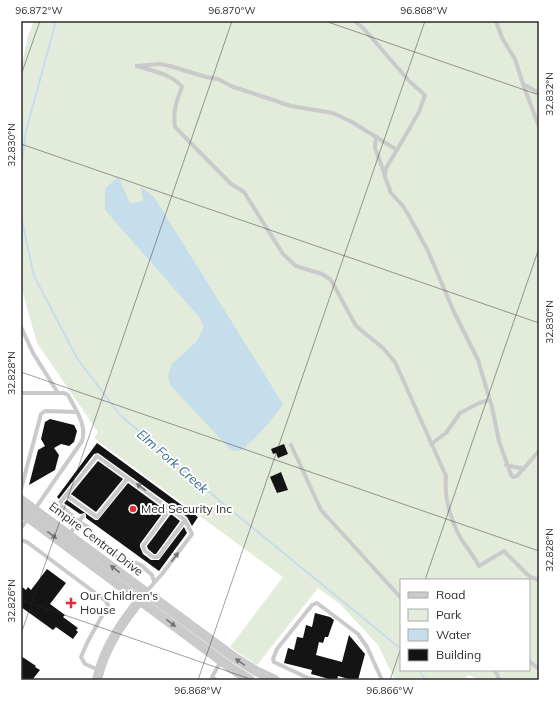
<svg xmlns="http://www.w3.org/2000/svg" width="560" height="701" font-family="Mulish,sans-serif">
  <rect width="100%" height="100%" fill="#fff"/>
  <path fill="#e3ebdb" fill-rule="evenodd" d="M34 21H539V680H477L470 675 461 680H395L378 645 341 605 318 588 257 665 230 647 283 577 94 438 98 432 37 343 21 286V68L28 36ZM401 580H529V670H401Z"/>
  <path fill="#c6ddec" d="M118 176 130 203 143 201 141 187 154 197 283 404C278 413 248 449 238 451 235 451 231 449 229 448L170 385 168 375 172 364 197 341 204 327 199 317 105 210V189Z"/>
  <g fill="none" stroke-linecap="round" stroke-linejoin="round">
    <g stroke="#c6ddec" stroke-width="2">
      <path d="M21 168 26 131 56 21"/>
      <path d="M21 216 34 276 77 358 120 415 226 506 401 649"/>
      <path d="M418 670 426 680"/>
    </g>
  </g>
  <g fill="#141414">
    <path d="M50 419 74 425 77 431 74 442 69 446 61 444 54 448 59 455 55 470 29 485 38 450 45 446 41 439 45 422Z"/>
    <path d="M97 443 198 517 192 526 187 517 98 453 94 454 59 499 57 497Z"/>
    <path d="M284 444 288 454 278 458 276 453 273 454 271 449Z"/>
    <path d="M98 461 123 479 96 512 71 494Z"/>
    <path d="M281 472 288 490 277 493 270 477Z"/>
    <path d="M128 483 165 510 140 544V547L143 554 151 560H159L184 527 187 533 159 571 86 518V515L85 513 80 514 64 503 67 500 95 520H98Z"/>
    <path d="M171 514 180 521 156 554H154L148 549 147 546Z"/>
    <path d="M47 569 66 583 50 604 65 615 63 617 78 628 76 630 78 632 73 639 56 627 53 630 21 607V586L26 590 28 587 31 590Z"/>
    <path d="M315 613 330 617 334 620 328 637H325L323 643 319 642 316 655 342 662 349 635 365 654 358 680H352L338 676 337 680H333L311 674 312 670 284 663 288 648 294 650 297 637 303 638 306 625 312 627Z"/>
    <path d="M21 656 36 666 35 667 40 670 32 680H25L21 677Z"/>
  </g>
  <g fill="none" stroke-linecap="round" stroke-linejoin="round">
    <g stroke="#cacaca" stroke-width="4">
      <path d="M496 21 502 38 515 59 523 84 539 93"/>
      <path d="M137 66C152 71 172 74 182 87 176 102 173 110 175 127L231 184 244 192 283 254 296 266 322 274 331 280 356 326 383 348 395 362 446 476C444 497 450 518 460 537 466 547 474 556 479 566L504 551 530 577 539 580"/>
      <path d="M137 66 160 64 170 66 206 77 218 79 231 86 291 106 333 113 352 122 397 150 419 112 425 95 410 82 364 29 355 21"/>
      <path d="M523 84 539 127"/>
      <path d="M376 137 375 148 385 175"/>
      <path d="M397 150 386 168 385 177 391 193 402 205 408 214 428 251 454 312 478 360 492 407 499 441 511 475 513 477 517 476 539 451"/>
      <path d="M21 327 33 353 58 393H21"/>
      <path d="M431 444 446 433 460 413 479 403 490 400"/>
      <path d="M291 445 321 510 401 598"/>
      <path d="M506 465 524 469"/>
      <path d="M21 489 41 414 45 411 77 412"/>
      <path d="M66 495 97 517 128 478"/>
      <path d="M35 509 82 441C87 425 76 410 68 395L64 393H58"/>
      <path d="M170 509 143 546 145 551 153 557H158L185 520"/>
      <path d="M21 528 28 518"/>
      <path d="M69 535 83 516"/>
      <path d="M21 540 27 542 106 601 108 605 88 641 81 657 85 664 99 670"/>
      <path d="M146 592 162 574 192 534 185 520 97 456 59 504 79 522 88 527 104 548 109 549 117 557 134 562 141 565 152 575 154 581"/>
      <path d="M529 661 539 669"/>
      <path d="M494 670 497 674 499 680"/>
      <path d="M216 680 212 677 221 661"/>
      <path d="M316 680 308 678 274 662 273 659 277 649 312 605 317 603 358 634 367 647 382 680"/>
    </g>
    <g stroke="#cacaca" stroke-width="10">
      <path d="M21 500 235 658 256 671 275 680"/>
      <path d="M21 512 231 668 250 680"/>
      <path d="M97 680C104 647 123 621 144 595"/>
    </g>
  </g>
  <defs><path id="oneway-solid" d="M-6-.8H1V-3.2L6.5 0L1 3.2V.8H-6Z"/></defs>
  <g fill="#747474">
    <use href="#oneway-solid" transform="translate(141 487) rotate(-143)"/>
    <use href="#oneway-solid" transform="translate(52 535) rotate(37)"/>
    <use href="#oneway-solid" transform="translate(175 557) rotate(-53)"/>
    <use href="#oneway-solid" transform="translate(115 569) rotate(-143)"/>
    <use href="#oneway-solid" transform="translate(171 623) rotate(37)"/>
    <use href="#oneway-solid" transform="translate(240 662) rotate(-145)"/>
  </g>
  <path fill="none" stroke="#2d2d2d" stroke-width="1" stroke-opacity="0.45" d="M325 21 539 95M21 75 40 21M21 144 539 323M21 372 539 551M425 580 539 248M21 600 253 680M21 634 232 21M198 680 425 21M390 680 401 648"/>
  <g fill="#e82c37" stroke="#fff" stroke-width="1.5">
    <circle cx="133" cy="509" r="4"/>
    <path d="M69 597h4v4h4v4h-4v4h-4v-4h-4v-4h4z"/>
  </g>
  <g text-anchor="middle" stroke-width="4" stroke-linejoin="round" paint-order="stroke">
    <g font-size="12" fill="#2d2d2d" stroke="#fff" text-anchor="start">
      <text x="141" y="513">Med Security Inc</text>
      <text x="80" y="600">Our Children's<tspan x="80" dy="14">House</tspan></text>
    </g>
    <g font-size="12" fill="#2d2d2d" stroke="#fff">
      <text transform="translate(96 539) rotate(37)" y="4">Empire Central Drive</text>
    </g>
    <g font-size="13" font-style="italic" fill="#3a6e91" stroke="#fff">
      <text transform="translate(173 461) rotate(41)" y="5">Elm Fork Creek</text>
    </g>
  </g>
  <rect width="560" height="701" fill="none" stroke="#ffffff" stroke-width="44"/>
  <rect x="400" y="579" width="130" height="92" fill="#ffffff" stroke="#ababab"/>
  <rect x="408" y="592" width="20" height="6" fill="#cacaca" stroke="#ababab"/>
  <text x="436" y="599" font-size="12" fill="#2d2d2d">Road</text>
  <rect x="408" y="609" width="20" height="12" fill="#e3ebdb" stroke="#ababab"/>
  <text x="436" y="619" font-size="12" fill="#2d2d2d">Park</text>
  <rect x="408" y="629" width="20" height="12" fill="#c6ddec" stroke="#ababab"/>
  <text x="436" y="639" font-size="12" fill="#2d2d2d">Water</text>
  <rect x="408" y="649" width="20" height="12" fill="#141414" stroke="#ababab"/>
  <text x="436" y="659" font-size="12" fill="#2d2d2d">Building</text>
  <rect x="22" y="22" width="516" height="657" fill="none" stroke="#2d2d2d" stroke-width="1.5"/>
  <g font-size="10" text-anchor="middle" fill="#2d2d2d">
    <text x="39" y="14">96.872°W</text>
    <text x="232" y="14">96.870°W</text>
    <text x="424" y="14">96.868°W</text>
    <text transform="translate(549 94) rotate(-90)" y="4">32.832°N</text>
    <text transform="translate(11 145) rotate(-90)" y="4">32.830°N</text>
    <text transform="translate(549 322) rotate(-90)" y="4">32.830°N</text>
    <text transform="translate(11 373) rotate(-90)" y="4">32.828°N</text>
    <text transform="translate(549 550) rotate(-90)" y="4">32.828°N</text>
    <text transform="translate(11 601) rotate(-90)" y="4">32.826°N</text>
    <text x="198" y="694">96.868°W</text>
    <text x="390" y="694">96.866°W</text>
  </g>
</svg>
